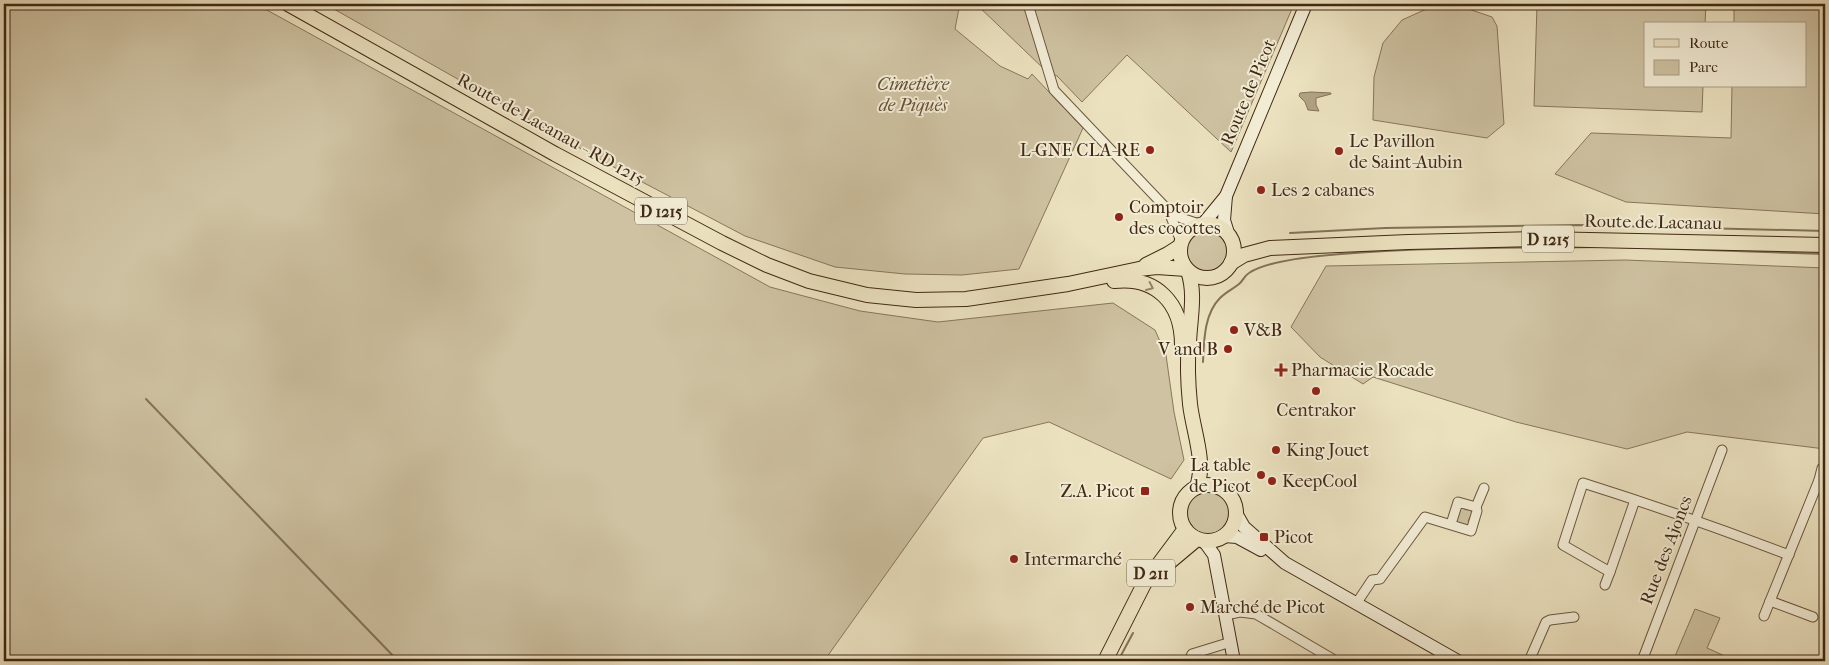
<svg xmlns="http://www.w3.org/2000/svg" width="1829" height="665" font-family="'IM FELL French Canon',serif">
  <rect width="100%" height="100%" fill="#ebe1bf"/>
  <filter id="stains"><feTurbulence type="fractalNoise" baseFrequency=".004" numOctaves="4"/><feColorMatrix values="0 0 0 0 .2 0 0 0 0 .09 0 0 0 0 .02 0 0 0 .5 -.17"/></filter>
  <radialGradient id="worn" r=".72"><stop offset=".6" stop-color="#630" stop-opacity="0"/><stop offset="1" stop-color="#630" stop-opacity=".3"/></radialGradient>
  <g fill="#cec2a2" stroke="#88765b">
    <path d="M4 4H256L770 287 860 311 938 322 1113 303 1155 330 1166 355 1174 412 1184 460 1171 479 1049 422 983 438 824 661H9L4 658Z"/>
    <path d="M325 4H956L959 8 955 29 1000 66 1028 79 1032 74 1083 128 1019 269 962 275 905 274 835 267 745 236 608 164Z"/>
    <path d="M976 4H1294L1231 152 1127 55 1082 102 1057 76 1045 70Z"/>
    <path d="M1537 4H1706L1705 24H1645V86H1703L1702 112 1534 106Z"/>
    <path d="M1736 4H1825V214L1626 202 1555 174 1591 133 1731 138 1732 86H1805V24H1734V5Z"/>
    <path d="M1460 6 1492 17 1497 26 1504 124 1487 138 1373 120 1374 77 1383 43 1402 20 1431 7Z"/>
    <path d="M1207 227C1246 235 1226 285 1196 271 1190 268 1186 263 1184 256 1182 247 1186 239 1192 232L1197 234 1204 232Z"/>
    <path d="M1625 260 1825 268V449L1687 432 1627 449 1516 422 1373 377 1363 384 1320 357 1291 327 1326 266Z"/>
    <circle cx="1208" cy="513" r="21"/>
    <path d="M1462 507H1464V509L1468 510 1469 508 1473 514 1472 517H1470L1468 521 1470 522 1468 526 1455 523 1458 509Z"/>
    <path d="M1695 609 1720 618 1707 648 1736 661H1673Z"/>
  </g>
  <path fill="#b1a285" stroke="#847258" d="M1311 92 1331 93V94L1316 98V105L1319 111 1308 110 1305 102 1299 96 1300 93Z"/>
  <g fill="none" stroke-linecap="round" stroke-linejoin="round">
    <g stroke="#847258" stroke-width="2">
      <path d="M1290 233 1385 228 1578 225 1825 231"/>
      <path d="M1617 247 1825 254"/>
      <path d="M1203 362C1204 341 1204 314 1220 298 1226 292 1233 289 1239 284 1243 281 1244 276 1249 273 1269 260 1317 256 1341 254 1427 247 1514 248 1600 247"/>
      <path d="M146 399 398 661"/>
      <path d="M1118 661 1133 633"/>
    </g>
    <defs>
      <g id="street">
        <path d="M1028 4 1054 90 1168 210 1181 218 1199 224"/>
        <path d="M1168 210 1181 241"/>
        <path d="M1819 480 1822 468"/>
        <path d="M1635 500 1610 572 1563 545 1583 483C1653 505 1721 529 1789 555"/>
        <path d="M1476 507 1484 488"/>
        <path d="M1605 585 1610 572"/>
        <path d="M1356 604 1372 580 1380 579 1425 517 1471 531 1477 511 1476 507 1458 502 1451 524"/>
        <path d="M1226 615 1240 612 1256 614 1336 661"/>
        <path d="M1764 616 1770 601"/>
        <path d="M1813 617 1770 601 1819 480 1825 482"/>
        <path d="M1189 661 1192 654 1231 642"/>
        <path d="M1529 661 1546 622 1550 620 1574 617"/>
        <path d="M1642 661 1722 450"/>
      </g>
      <g id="secondary">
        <path d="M1226 196 1224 220 1228 233"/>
        <path d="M1203 224 1226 196 1306 4"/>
        <path d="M1236 513 1244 527 1285 563 1458 661"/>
        <path d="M1224 536 1237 537 1261 550"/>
        <path d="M1204 541 1214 555 1234 661"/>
      </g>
      <g id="primary">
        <path d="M288 4 555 154 722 243 767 265 809 281 867 295 916 300 966 299 1068 284 1139 269 1157 267 1186 269"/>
        <circle cx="1207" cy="251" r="27"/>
        <path d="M1231 263 1244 255 1270 248 1408 242 1542 239 1825 245"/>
        <path d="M1146 265 1168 254 1179 247"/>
        <path d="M1188 271C1196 294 1190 318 1189 343 1187 363 1188 384 1190 404 1193 431 1206 461 1197 487"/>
        <path d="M1114 281C1156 276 1182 303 1182 345"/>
        <circle cx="1208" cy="513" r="28"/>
        <path d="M1166 565 1197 539"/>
        <path d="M1105 661 1144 584 1185 529"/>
      </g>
    </defs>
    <use href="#street" stroke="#6c573f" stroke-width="11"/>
    <use href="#secondary" stroke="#412914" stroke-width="14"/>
    <use href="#primary" stroke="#412914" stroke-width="16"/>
    <use href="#street" stroke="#f2ecd5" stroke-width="9"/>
    <use href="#secondary" stroke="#f2ecd5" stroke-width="12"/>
    <use href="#primary" stroke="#ebe1bf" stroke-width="14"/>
  </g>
  <defs><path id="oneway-chevron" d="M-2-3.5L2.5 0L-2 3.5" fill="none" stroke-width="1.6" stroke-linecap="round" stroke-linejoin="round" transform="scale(1.25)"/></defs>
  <use stroke="#96856a" href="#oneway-chevron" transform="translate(1150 287) rotate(25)"/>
  <g fill="#8f2418" stroke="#f2ecd5" stroke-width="2">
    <circle cx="1150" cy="150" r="5"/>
    <circle cx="1339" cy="151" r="5"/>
    <circle cx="1261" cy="190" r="5"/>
    <circle cx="1119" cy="217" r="5"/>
    <circle cx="1234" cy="330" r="5"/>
    <circle cx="1228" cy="349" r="5"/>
    <path d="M1278.5 362.5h5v5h5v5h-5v5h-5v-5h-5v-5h5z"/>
    <circle cx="1316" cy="391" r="5"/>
    <circle cx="1276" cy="450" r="5"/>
    <circle cx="1261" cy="475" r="5"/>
    <circle cx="1272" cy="481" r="5"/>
    <rect x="1140" y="486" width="10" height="10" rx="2.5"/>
    <rect x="1259" y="532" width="10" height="10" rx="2.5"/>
    <circle cx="1014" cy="559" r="5"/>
    <circle cx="1190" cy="607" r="5"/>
  </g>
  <g text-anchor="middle" stroke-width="4" stroke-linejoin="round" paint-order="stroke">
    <g fill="#f2ecd5" stroke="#76644e" stroke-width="1">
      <rect x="635" y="197.5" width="52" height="27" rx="4"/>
      <rect x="1522" y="225.5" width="52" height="27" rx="4"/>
      <rect x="1127" y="559.5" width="48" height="27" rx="4"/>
    </g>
    <g font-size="16" font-weight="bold" fill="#412914">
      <text x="661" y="217">D 1215</text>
      <text x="1548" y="245">D 1215</text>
      <text x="1151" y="579">D 211</text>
    </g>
    <g font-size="18" font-style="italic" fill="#644f38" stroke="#f2ecd5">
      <text x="913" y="90">Cimetière<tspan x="913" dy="21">de Piquès</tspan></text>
    </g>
    <g font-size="18" fill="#412914" stroke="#f2ecd5">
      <text transform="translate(1248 92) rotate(-67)" y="6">Route de Picot</text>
      <text transform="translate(551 129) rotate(29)" y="6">Route de Lacanau - RD 1215</text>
      <text transform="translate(1653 222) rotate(1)" y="6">Route de Lacanau</text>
      <text transform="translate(1666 550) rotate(-69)" y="6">Rue des Ajoncs</text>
    </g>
    <g font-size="18" fill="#412914" stroke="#f2ecd5" text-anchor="start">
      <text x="1349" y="147">Le Pavillon<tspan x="1349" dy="21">de Saint-Aubin</tspan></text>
      <text x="1140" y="156" text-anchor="end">L-GNE CLA-RE</text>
      <text x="1271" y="196">Les 2 cabanes</text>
      <text x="1129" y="213">Comptoir<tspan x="1129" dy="21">des cocottes</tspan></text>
      <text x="1244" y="336">V&amp;B</text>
      <text x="1218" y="355" text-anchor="end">V and B</text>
      <text x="1291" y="376">Pharmacie Rocade</text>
      <text x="1316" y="416" text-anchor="middle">Centrakor</text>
      <text x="1286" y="456">King Jouet</text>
      <text x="1251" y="471" text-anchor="end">La table<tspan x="1251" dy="21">de Picot</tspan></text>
      <text x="1282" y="487">KeepCool</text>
      <text x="1135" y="497" text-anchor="end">Z.A. Picot</text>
      <text x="1274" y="543">Picot</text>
      <text x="1024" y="565">Intermarché</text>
      <text x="1200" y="613">Marché de Picot</text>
    </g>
  </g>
  <rect width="1829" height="665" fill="none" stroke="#ebe1bf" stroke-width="20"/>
  <rect x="5" y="5" width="1819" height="655" fill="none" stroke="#412914" stroke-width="2.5"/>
  <rect x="10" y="10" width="1809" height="645" fill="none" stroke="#412914"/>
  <rect x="1644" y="22" width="162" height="65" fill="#f2ecd5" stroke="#ab9e88"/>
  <rect x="1654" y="39" width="25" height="8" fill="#ebe1bf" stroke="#ab9e88"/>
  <text x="1689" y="48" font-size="15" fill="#412914">Route</text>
  <rect x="1654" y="60" width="25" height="15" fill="#cec2a2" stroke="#ab9e88"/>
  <text x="1689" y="72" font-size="15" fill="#412914">Parc</text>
  <rect width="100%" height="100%" filter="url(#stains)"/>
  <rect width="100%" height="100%" fill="url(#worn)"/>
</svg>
